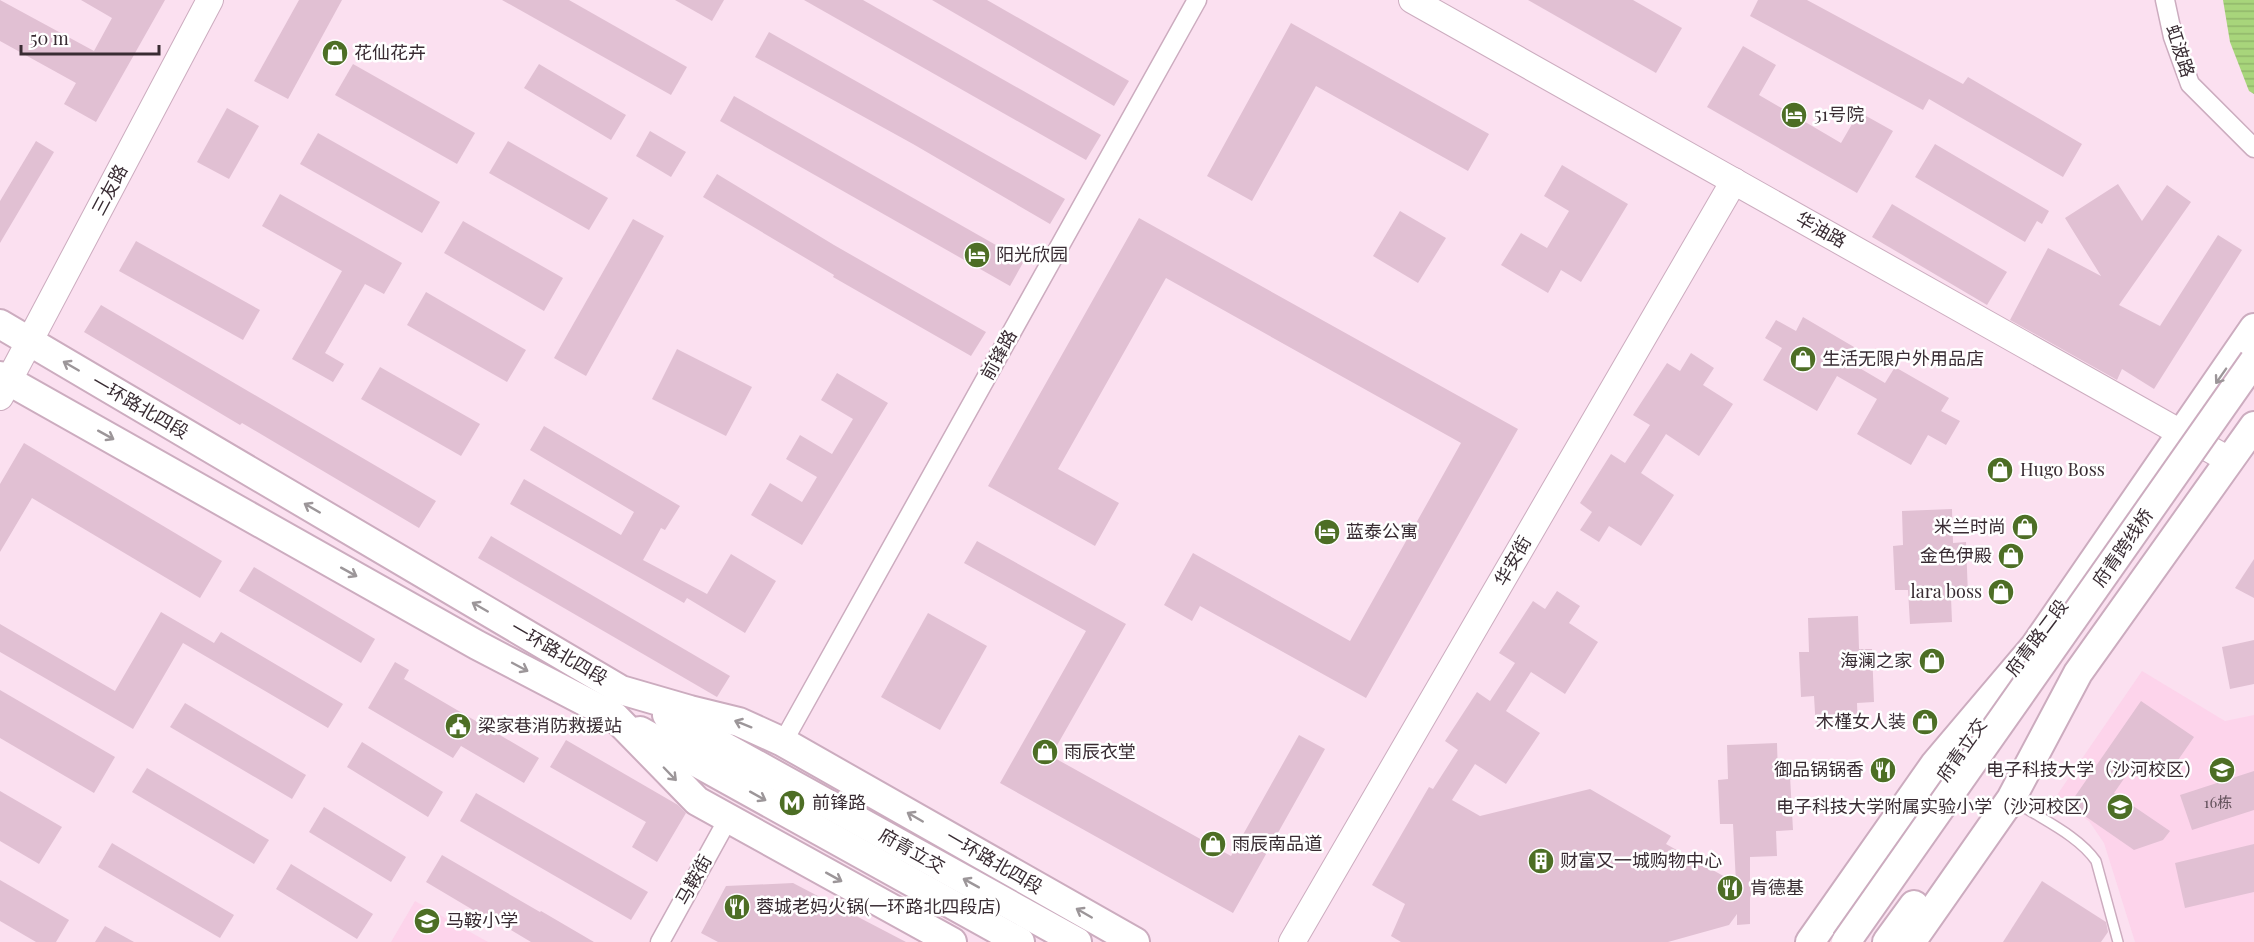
<svg xmlns="http://www.w3.org/2000/svg" width="2254" height="942" font-family="'Playfair Display','Noto Sans SC',serif">
  <defs>
    <pattern id="water-rules" width="6" height="5" patternUnits="userSpaceOnUse" patternTransform="scale(1.5)"><rect width="6" height="5" fill="#a8d57b"/><path d="M0 2.5h6" fill="none" stroke="#91b76b"/></pattern>
  </defs>
  <rect width="100%" height="100%" fill="#fbe0f0"/>
  <g fill="#fdd4eb">
    <path d="M2142 671 2225 721 2254 715V942H2135L2104 843 2089 821 2055 798Z"/>
    <path d="M415 901 488 942H391Z"/>
  </g>
  <path fill="url(#water-rules)" d="M2223 0H2254V94L2249 91 2230 42Z"/>
  <g fill="#e1c0d3">
    <path d="M0 0 94 51 112 18 81 0H165L96 122 64 104 76 83 0 41Z"/>
    <path d="M299 0H342L288 99 254 81Z"/>
    <path d="M502 0H569L687 67 671 95Z"/>
    <path d="M675 0H724L712 21Z"/>
    <path d="M804 0H863L1101 135 1086 160Z"/>
    <path d="M932 0H987L1129 81 1114 106Z"/>
    <path d="M1528 0H1633L1682 28 1656 73Z"/>
    <path d="M1758 0H1807L1963 84 1968 77 2082 144 2063 177 1929 99 1923 110 1750 16Z"/>
    <path d="M1291 23 1489 134 1468 171 1316 86 1252 201 1207 176Z"/>
    <path d="M769 32 1065 199 1050 224 913 144 755 57Z"/>
    <path d="M1743 46 1776 65 1759 95 1841 143 1859 112 1893 131 1857 193 1707 107Z"/>
    <path d="M353 64 475 133 457 164 335 95Z"/>
    <path d="M539 64 626 115 611 140 524 88Z"/>
    <path d="M734 96 1024 261 1010 286 720 121Z"/>
    <path d="M227 108 259 126 229 179 197 162Z"/>
    <path d="M650 131 686 152 671 177 636 156Z"/>
    <path d="M318 133 440 202 422 233 300 164Z"/>
    <path d="M36 141 54 152 0 243V201Z"/>
    <path d="M508 141 608 198 589 230 489 173Z"/>
    <path d="M1935 144 2049 211 2042 224 2037 221 2025 242 1915 177Z"/>
    <path d="M1562 165 1628 204 1581 282 1561 270 1548 293 1501 265 1521 233 1547 248 1569 211 1544 196Z"/>
    <path d="M717 174 834 245 986 332 971 356 833 277 834 275 703 197Z"/>
    <path d="M2118 184 2142 221 2167 185 2191 202 2119 305 2160 326 2218 235 2242 250 2154 389 2122 369 2117 380 2010 320 2048 248 2101 276 2065 218Z"/>
    <path d="M280 194 402 263 384 294 365 284 325 353 344 364 333 382 292 359 342 271 262 226Z"/>
    <path d="M1892 204 2007 272 1987 305 1872 237Z"/>
    <path d="M1400 211 1446 238 1418 283 1373 256Z"/>
    <path d="M1139 218 1518 429 1366 698 1200 606 1192 621 1164 605 1193 553 1350 641 1461 443 1166 278 1058 469 1119 503 1095 546 988 486Z"/>
    <path d="M633 219 664 236 586 376 554 358Z"/>
    <path d="M463 221 563 278 544 311 444 253Z"/>
    <path d="M136 241 260 310 243 340 119 271Z"/>
    <path d="M426 292 526 350 507 382 407 325Z"/>
    <path d="M101 305 436 501 419 528 242 423 240 425 84 332Z"/>
    <path d="M1803 317 1854 347 1846 360 1885 383 1895 367 1949 398 1941 411 1960 421 1946 445 1928 435 1911 465 1857 434 1877 399 1837 376 1817 411 1763 380 1782 348 1765 338 1776 320 1796 331Z"/>
    <path d="M677 349 752 387 726 436 652 399Z"/>
    <path d="M1691 353 1714 368 1703 385 1733 404 1699 456 1666 434 1641 473 1674 495 1641 546 1609 526 1599 542 1580 530 1592 512 1580 503 1611 454 1625 463 1650 425 1633 415 1667 363 1680 371Z"/>
    <path d="M380 367 480 424 461 456 361 399Z"/>
    <path d="M837 373 888 403 802 545 751 515 770 483 802 502 817 477 786 459 800 435 832 454 853 419 821 400Z"/>
    <path d="M544 426 680 506 665 530 661 528 643 560 707 594 731 554 776 581 745 633 687 598 684 603 510 504 524 479 621 535 634 512 530 450Z"/>
    <path d="M24 443 222 561 200 598 32 498 0 552V484Z"/>
    <path d="M1952 509 1953 543 1966 542 1968 596 1951 597 1952 622 1910 624 1908 590H1895L1893 546 1903 545 1902 511Z"/>
    <path d="M491 536 730 676 717 697 478 558Z"/>
    <path d="M977 541 1126 624 1051 756 1231 856 1299 735 1325 749 1233 913 1000 783 1086 631 964 563Z"/>
    <path d="M2254 559V598L2235 588Z"/>
    <path d="M254 567 375 639 361 663 239 591Z"/>
    <path d="M1557 591 1580 606 1569 623 1598 642 1565 694 1531 672 1506 711 1540 733 1506 784 1475 764 1452 800 1480 816 1590 789 1671 836 1666 844 1736 883 1733 824H1720L1718 780 1728 779 1727 745 1777 743 1778 777 1790 776 1793 830 1776 831 1777 856 1750 857V891L1753 893 1750 897V924L1737 925V914L1729 925 1668 942H1401L1391 936 1405 904 1372 885 1429 787 1433 789 1458 750 1445 741 1477 692 1490 701 1515 663 1499 653 1533 601 1545 609Z"/>
    <path d="M161 612 214 643 221 632 343 704 328 728 183 643 133 729 0 652V624L115 691Z"/>
    <path d="M928 613 987 646 940 730 881 697Z"/>
    <path d="M1858 616 1859 649H1872L1874 702 1857 703 1858 728 1816 730 1814 696 1801 697 1799 652H1809L1808 618Z"/>
    <path d="M2254 640V684L2230 689 2222 647Z"/>
    <path d="M395 662 409 670 404 679 539 758 524 783 461 746 453 758 368 708Z"/>
    <path d="M0 690 115 757 94 793 0 738Z"/>
    <path d="M2141 701 2194 737 2165 779 2137 760 2114 793 2170 831 2163 840 2134 850 2069 805Z"/>
    <path d="M185 703 306 775 292 799 170 727Z"/>
    <path d="M566 740 678 805 686 813 657 862 632 847 646 822 550 767Z"/>
    <path d="M362 742 443 792 428 817 347 767Z"/>
    <path d="M147 768 269 840 254 864 132 792Z"/>
    <path d="M2254 771V810L2192 830 2180 795Z"/>
    <path d="M0 791 62 827 39 864 0 841Z"/>
    <path d="M476 793 648 892 631 920 460 821Z"/>
    <path d="M324 807 406 857 391 882 309 832Z"/>
    <path d="M112 843 234 915 220 938 98 867Z"/>
    <path d="M2254 844V892L2185 908 2175 863Z"/>
    <path d="M442 855 540 912 541 911 594 942H531L501 924 500 926 426 882Z"/>
    <path d="M291 864 373 914 357 939 276 889Z"/>
    <path d="M0 880 69 920 56 942H36L0 921Z"/>
    <path d="M2042 881 2106 922 2108 932 2101 942H2003Z"/>
    <path d="M793 883 906 942H718L701 933 726 886Z"/>
    <path d="M105 926 134 942H95Z"/>
  </g>
  <g fill="none" stroke-linecap="round" stroke-linejoin="round">
    <defs>
      <path id="lane" d="M2013 800C2040 819 2077 834 2096 861L2118 942"/>
      <g id="street">
        <path d="M2165 0 2173 37 2190 84 2254 148"/>
        <path d="M783 742 1197 0"/>
        <path d="M660 942 728 819"/>
      </g>
      <g id="secondary">
        <path d="M1412 0 2229 460"/>
        <path d="M0 397 210 0"/>
        <path d="M1292 942 1734 181"/>
      </g>
      <g id="primary">
        <path d="M0 324 621 690 690 710 739 722 783 742 1135 942"/>
        <path d="M0 376 477 645 615 717 697 801 952 942"/>
        <path d="M667 715 1077 942"/>
        <path d="M640 731 1020 942"/>
        <path d="M1810 942 1935 764 2035 646 2254 328"/>
        <path d="M1887 942 1914 905"/>
        <path d="M1911 942 2011 799 2078 673 2254 426"/>
      </g>
    </defs>
    <use href="#lane" stroke="#ccacbf" stroke-width="12"/>
    <use href="#street" stroke="#ccacbf" stroke-width="21"/>
    <use href="#secondary" stroke="#ccacbf" stroke-width="28"/>
    <use href="#primary" stroke="#ccacbf" stroke-width="32"/>
    <use href="#lane" stroke="#fff" stroke-width="9"/>
    <use href="#street" stroke="#fff" stroke-width="18"/>
    <use href="#secondary" stroke="#fff" stroke-width="26"/>
    <use href="#primary" stroke="#fff" stroke-width="28"/>
    <defs>
      <path id="primary-bridge" d="M1846 942 2254 361"/>
    </defs>
    <use href="#primary-bridge" stroke="#ccacbf" stroke-width="32" stroke-linecap="butt"/>
    <use href="#primary-bridge" stroke="#fff" stroke-width="28"/>
  </g>
  <defs><path id="oneway-shaft" d="M-6 0H5M1.5-3L5.5 0L1.5 3" fill="none" stroke-width="1.6" stroke-linecap="round" stroke-linejoin="round" transform="scale(1.5)"/></defs>
  <g stroke="#9c9699">
    <use href="#oneway-shaft" transform="translate(71 366) rotate(-150)"/>
    <use href="#oneway-shaft" transform="translate(2221 376) rotate(125)"/>
    <use href="#oneway-shaft" transform="translate(106 435) rotate(29)"/>
    <use href="#oneway-shaft" transform="translate(312 508) rotate(-150)"/>
    <use href="#oneway-shaft" transform="translate(349 572) rotate(29)"/>
    <use href="#oneway-shaft" transform="translate(480 607) rotate(-150)"/>
    <use href="#oneway-shaft" transform="translate(520 667) rotate(28)"/>
    <use href="#oneway-shaft" transform="translate(743 724) rotate(-158)"/>
    <use href="#oneway-shaft" transform="translate(670 774) rotate(46)"/>
    <use href="#oneway-shaft" transform="translate(758 796) rotate(29)"/>
    <use href="#oneway-shaft" transform="translate(915 817) rotate(-150)"/>
    <use href="#oneway-shaft" transform="translate(834 877) rotate(29)"/>
    <use href="#oneway-shaft" transform="translate(971 883) rotate(-151)"/>
    <use href="#oneway-shaft" transform="translate(1084 913) rotate(-150)"/>
  </g>
  <defs>
    <symbol id="shop-disc" viewBox="-11 -11 22 22"><circle r="9.5" fill="#4d6e25" stroke="#fff"/><path d="M-5-2.5h2.3a2.7 3.5 0 0 1 5.4 0H5L5.5 6h-11ZM-1.5-2.5h3a1.5 2.3 0 0 0-3 0Z" fill="#fff"/></symbol>
    <symbol id="hotel-disc" viewBox="-11 -11 22 22"><circle r="9.5" fill="#4d6e25" stroke="#fff"/><path d="M-6-4.5h1.5V1H6V5H4.5V3h-9V5H-6ZM-4 0a1.8 1.8 0 1 1 3.6 0ZM.5 0V-2.5h3Q6-2.5 6 0Z" fill="#fff"/></symbol>
    <symbol id="civic-disc" viewBox="-11 -11 22 22"><circle r="9.5" fill="#4d6e25" stroke="#fff"/><path d="M-.6-6.5H3V-4.5H.6V-3L4-1V1h2V6H-6V1h2V-1L-.6-3ZM-1.2 2.5V6h2.4V2.5Z" fill="#fff"/></symbol>
    <symbol id="restaurant-disc" viewBox="-11 -11 22 22"><circle r="9.5" fill="#4d6e25" stroke="#fff"/><path d="M-5-6h1v4h1v-4h1v4h1v-4h1v5L-1.5 .5V6h-2V.5L-5-1ZM5-6V6H3V1.5H1.5Q1.5-4 5-6Z" fill="#fff"/></symbol>
    <symbol id="university-disc" viewBox="-11 -11 22 22"><circle r="9.5" fill="#4d6e25" stroke="#fff"/><path d="M0-5L7-2L0 1L-7-2ZM-4 1L0 2.5L4 1V4Q0 6-4 4Z" fill="#fff"/></symbol>
    <symbol id="metro-disc" viewBox="-11 -11 22 22"><circle r="9.5" fill="#4d6e25" stroke="#fff"/><path d="M-5.5 5V-5H-3L0 0L3-5H5.5V5H3V-.5L0 4L-3-.5V5Z" fill="#fff"/></symbol>
    <symbol id="school-disc" viewBox="-11 -11 22 22"><circle r="9.5" fill="#4d6e25" stroke="#fff"/><path d="M0-5L7-2L0 1L-7-2ZM-4 1L0 2.5L4 1V4Q0 6-4 4Z" fill="#fff"/></symbol>
    <symbol id="building-disc" viewBox="-11 -11 22 22"><circle r="9.5" fill="#4d6e25" stroke="#fff"/><path d="M-4-6H4V6H1V3H-1V6H-4ZM-2.5-4.3h1.7v1.8h-1.7ZM.8-4.3h1.7v1.8H.8ZM-2.5-1h1.7V.8h-1.7ZM.8-1h1.7V.8H.8Z" fill="#fff"/></symbol>
  </defs>
  <g fill-rule="evenodd">
    <use href="#shop-disc" x="320" y="38" width="30" height="30"/>
    <use href="#hotel-disc" x="1779" y="100" width="30" height="30"/>
    <use href="#hotel-disc" x="962" y="240" width="30" height="30"/>
    <use href="#shop-disc" x="1788" y="344" width="30" height="30"/>
    <use href="#shop-disc" x="1985" y="455" width="30" height="30"/>
    <use href="#shop-disc" x="2010" y="512" width="30" height="30"/>
    <use href="#hotel-disc" x="1312" y="517" width="30" height="30"/>
    <use href="#shop-disc" x="1996" y="541" width="30" height="30"/>
    <use href="#shop-disc" x="1986" y="577" width="30" height="30"/>
    <use href="#shop-disc" x="1917" y="646" width="30" height="30"/>
    <use href="#shop-disc" x="1910" y="707" width="30" height="30"/>
    <use href="#civic-disc" x="443" y="711" width="30" height="30"/>
    <use href="#shop-disc" x="1030" y="737" width="30" height="30"/>
    <use href="#restaurant-disc" x="1868" y="755" width="30" height="30"/>
    <use href="#university-disc" x="2207" y="755" width="30" height="30"/>
    <use href="#metro-disc" x="777" y="788" width="30" height="30"/>
    <use href="#school-disc" x="2105" y="792" width="30" height="30"/>
    <use href="#shop-disc" x="1198" y="829" width="30" height="30"/>
    <use href="#building-disc" x="1526" y="846" width="30" height="30"/>
    <use href="#restaurant-disc" x="1715" y="873" width="30" height="30"/>
    <use href="#restaurant-disc" x="722" y="892" width="30" height="30"/>
    <use href="#school-disc" x="412" y="906" width="30" height="30"/>
  </g>
  <g text-anchor="middle" stroke-width="5" stroke-linejoin="round" paint-order="stroke">
    <g font-size="15" fill="#63515b">
      <text x="2218" y="808">16栋</text>
    </g>
    <g font-size="18" fill="#392c33" stroke="#fff">
      <text transform="translate(2180 51) rotate(72)" y="6">虹波路</text>
      <text transform="translate(110 190) rotate(-62)" y="6">三友路</text>
      <text transform="translate(1821 230) rotate(29)" y="6">华油路</text>
      <text transform="translate(999 355) rotate(-61)" y="6">前锋路</text>
      <text transform="translate(140 407) rotate(30)" y="6">一环路北四段</text>
      <text transform="translate(2123 548) rotate(-55)" y="6">府青跨线桥</text>
      <text transform="translate(1513 561) rotate(-60)" y="6">华安街</text>
      <text transform="translate(2037 638) rotate(-53)" y="6">府青路二段</text>
      <text transform="translate(559 653) rotate(30)" y="6">一环路北四段</text>
      <text transform="translate(1962 750) rotate(-55)" y="6">府青立交</text>
      <text transform="translate(912 851) rotate(29)" y="6">府青立交</text>
      <text transform="translate(994 862) rotate(30)" y="6">一环路北四段</text>
      <text transform="translate(694 880) rotate(-61)" y="6">马鞍街</text>
    </g>
    <g font-size="18" fill="#392c33" stroke="#fff" text-anchor="start">
      <text x="354" y="59">花仙花卉</text>
      <text x="1814" y="121">51号院</text>
      <text x="996" y="261">阳光欣园</text>
      <text x="1822" y="365">生活无限户外用品店</text>
      <text x="2020" y="476">Hugo Boss</text>
      <text x="2006" y="533" text-anchor="end">米兰时尚</text>
      <text x="1346" y="538">蓝泰公寓</text>
      <text x="1992" y="562" text-anchor="end">金色伊殿</text>
      <text x="1982" y="598" text-anchor="end">lara boss</text>
      <text x="1912" y="667" text-anchor="end">海澜之家</text>
      <text x="1906" y="728" text-anchor="end">木槿女人装</text>
      <text x="478" y="732">梁家巷消防救援站</text>
      <text x="1064" y="758">雨辰衣堂</text>
      <text x="1864" y="776" text-anchor="end">御品锅锅香</text>
      <text x="2202" y="776" text-anchor="end">电子科技大学（沙河校区）</text>
      <text x="812" y="809">前锋路</text>
      <text x="2100" y="813" text-anchor="end">电子科技大学附属实验小学（沙河校区）</text>
      <text x="1232" y="850">雨辰南品道</text>
      <text x="1560" y="867">财富又一城购物中心</text>
      <text x="1750" y="894">肯德基</text>
      <text x="756" y="913">蓉城老妈火锅(一环路北四段店)</text>
      <text x="446" y="927">马鞍小学</text>
    </g>
  </g>
  <path d="M21 45v9h138v-9" fill="none" stroke="#392c33" stroke-width="3"/>
  <text x="30" y="45" font-size="18" fill="#392c33" stroke="#ffffff" stroke-width="4.5" paint-order="stroke">50 m</text>
</svg>
